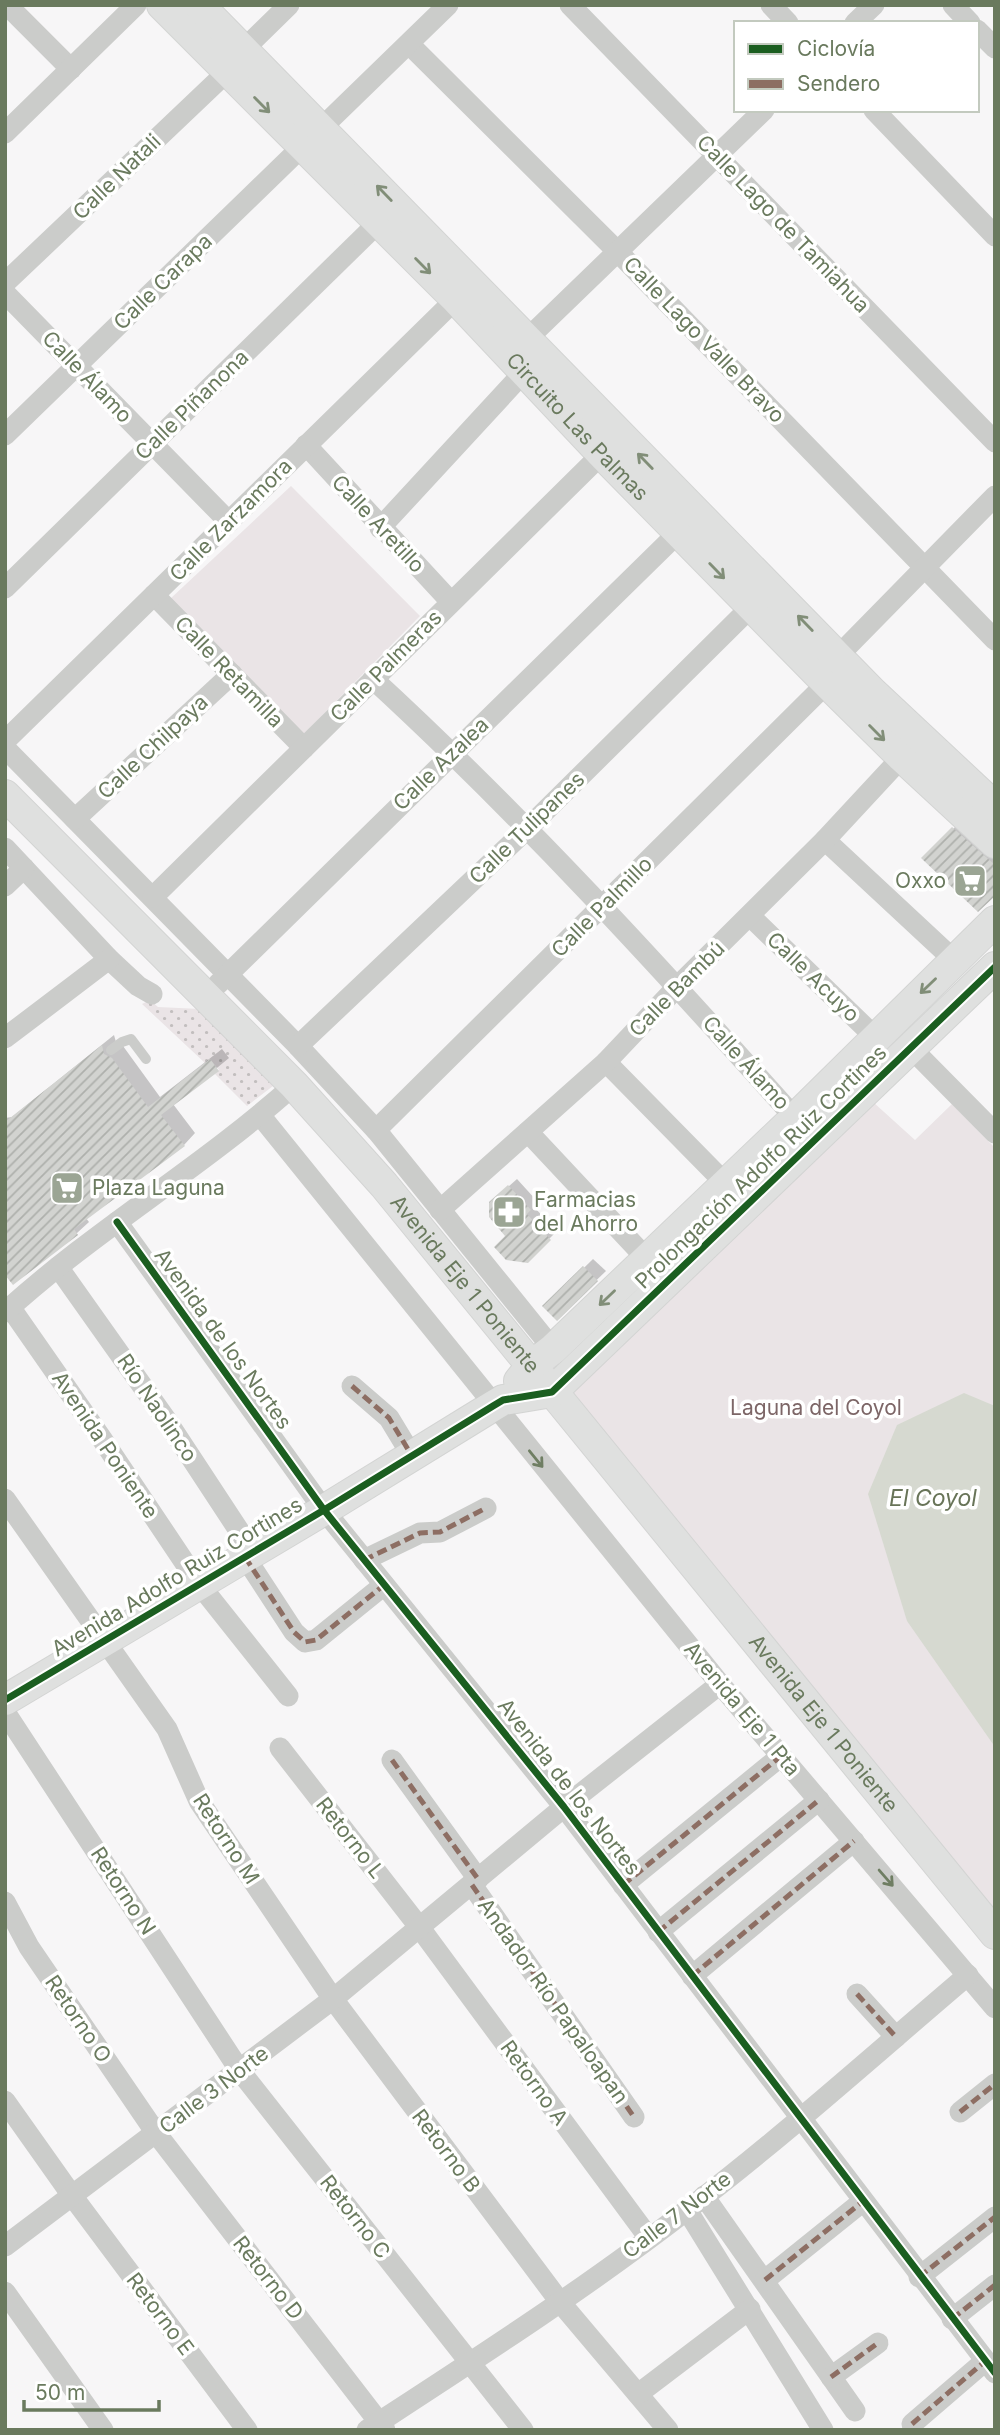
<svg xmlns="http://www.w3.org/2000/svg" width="1000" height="2435" font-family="Inter,sans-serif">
  <defs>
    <pattern id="grass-dots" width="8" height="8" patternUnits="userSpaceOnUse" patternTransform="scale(1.75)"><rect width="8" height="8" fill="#eae4e6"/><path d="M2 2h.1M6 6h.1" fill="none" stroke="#c2bebe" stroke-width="1.8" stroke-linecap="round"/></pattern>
    <pattern id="building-hatch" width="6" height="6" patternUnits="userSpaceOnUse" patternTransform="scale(1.75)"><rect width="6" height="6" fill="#d2d3d0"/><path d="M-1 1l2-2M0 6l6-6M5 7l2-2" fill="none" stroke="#aeb0ac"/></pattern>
  </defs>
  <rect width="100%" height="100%" fill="#f7f6f7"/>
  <path fill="url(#grass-dots)" d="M150 1000 158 1007 200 1009 273 1086 247 1106 215 1074 219 1070 210 1059 205 1063 142 1004Z"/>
  <g fill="#eae4e6">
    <path d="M291 486 420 616 302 736 170 599Z"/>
    <path d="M873 1102 915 1140 952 1104 995 1148V1912L572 1394Z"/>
  </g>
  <path fill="#d6d9d0" d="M964 1393 995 1406V1747L907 1621 868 1494 897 1425Z"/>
  <g fill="#0003">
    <path d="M962 820 995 850V893L924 858Z"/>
    <path d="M114 1035 116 1042 123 1046 160 1097 222 1049 229 1058 173 1104 195 1133 184 1145 86 1218 89 1222 77 1233 13 1283 5 1272V1118L12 1117Z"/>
    <path d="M517 1179 537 1201 533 1206 557 1231 527 1261 508 1236 499 1195Z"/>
    <path d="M593 1259 606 1271 557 1318 545 1306Z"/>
  </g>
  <g fill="url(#building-hatch)">
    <path d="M952 827 995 865V896L978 912 921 858Z"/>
    <path d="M102 1045 104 1054 112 1058 148 1107 210 1059 219 1071 161 1115 185 1146 74 1229 78 1235 13 1285 5 1275V1122Z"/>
    <path d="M508 1185 531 1210 527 1214 551 1240 528 1263 506 1260 494 1247 505 1236 489 1217V1202Z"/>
    <path d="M583 1266 598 1281 557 1321 542 1306Z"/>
  </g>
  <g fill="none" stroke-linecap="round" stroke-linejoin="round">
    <defs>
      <g id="secondary">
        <path id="s1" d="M162 5 456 299 602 454 827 683 902 757 995 843"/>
        <path d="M199 5 872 692 995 807"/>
        <path id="s2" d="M5 795 294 1085 384 1185 995 1934"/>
        <path d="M519 1381 531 1366 553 1349 795 1118 995 921"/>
        <path d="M5 1700 324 1510 493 1406 503 1400 552 1392 995 967"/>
      </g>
    </defs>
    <use href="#secondary" stroke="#d3d4d3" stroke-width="32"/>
    <path stroke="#cbccca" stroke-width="10" d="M111 1050 122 1042 131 1039 146 1059"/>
    <g stroke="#cbccca" stroke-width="21">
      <path d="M7 5 71 69"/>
      <path d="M570 5 995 442"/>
      <path d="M771 5 788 23"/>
      <path d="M953 5 970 23"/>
      <path d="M855 23 874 5"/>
      <path d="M977 30 995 48"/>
      <path d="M409 44 617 251 995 640"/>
      <path d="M243 50 289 5"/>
      <path d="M874 110 995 236"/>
      <path d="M5 133 136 5"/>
      <path d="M5 283 228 71"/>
      <path d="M5 293 229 522"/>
      <path d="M526 340 764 110"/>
      <path d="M5 435 448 5"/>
      <path d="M306 445 451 602"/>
      <path d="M380 528 524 372"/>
      <path d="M5 588 379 222"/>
      <path d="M154 595 304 748"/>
      <path d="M837 657 995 496"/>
      <path d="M373 679C523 817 659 966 795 1118"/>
      <path d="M5 741 456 299"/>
      <path d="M5 748 298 1046 376 1130 553 1349"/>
      <path d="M75 819 232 674"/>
      <path d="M825 840 954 960"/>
      <path d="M5 848 109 959 138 986 152 994"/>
      <path d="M5 886 24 868"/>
      <path d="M153 897 612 444"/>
      <path d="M750 916 875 1037"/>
      <path d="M218 984 679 532"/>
      <path d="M5 1038 109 959"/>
      <path d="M298 1046 528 828 752 606"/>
      <path d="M910 1047 995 1133"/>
      <path d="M606 1062 726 1184"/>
      <path d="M260 1115 720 1684 995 2008"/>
      <path d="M376 1130 827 683"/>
      <path d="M528 1132 647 1259"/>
      <path d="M440 1210 606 1062 677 987 825 840 902 757"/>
      <path d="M117 1222 324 1510 564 1807 995 2373"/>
      <path d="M58 1267 165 1418 253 1552"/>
      <path d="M10 1307 102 1439 199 1584 288 1696"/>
      <path d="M5 1312C96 1229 203 1167 294 1085"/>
      <path d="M352 1386 389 1418 412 1456"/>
      <path d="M5 1499 167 1729 199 1801 333 1999 560 2302 668 2430"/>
      <path d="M245 1557 294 1632 305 1642 316 1640 384 1585"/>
      <path d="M364 1560 420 1533 440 1532 486 1508"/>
      <path d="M5 1712 240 2071 523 2430"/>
      <path d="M280 1748 420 1928 649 2238"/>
      <path d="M392 1760 478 1879"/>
      <path d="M472 1885 634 2117"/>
      <path d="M623 1885 781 1756"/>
      <path d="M5 1902 29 1947 156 2133 385 2430"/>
      <path d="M658 1932 819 1800"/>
      <path d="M692 1976 854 1841"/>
      <path d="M857 1994 896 2037"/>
      <path d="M5 2101 73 2197 247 2430"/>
      <path d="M960 2112 995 2084"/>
      <path d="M704 2196 855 2411"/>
      <path d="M687 2210 823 2430"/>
      <path d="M5 2246 333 1999 564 1807 720 1684"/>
      <path d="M919 2277 995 2217"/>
      <path d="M765 2280 862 2202"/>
      <path d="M5 2292 103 2430"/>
      <path d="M952 2319 995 2285"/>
      <path d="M831 2377 878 2343"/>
      <path d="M638 2394 750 2309"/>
      <path d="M912 2424 984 2362"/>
      <path d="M367 2430C476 2359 585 2289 687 2210 784 2136 875 2054 968 1975"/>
    </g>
    <use href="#secondary" stroke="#dfe0df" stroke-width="30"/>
    <g stroke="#8d6e63" stroke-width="5" stroke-dasharray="10 5" stroke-linecap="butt">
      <path d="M352 1386 389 1418 412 1456"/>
      <path d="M245 1557 294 1632 305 1642 316 1640 384 1585"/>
      <path d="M364 1560 420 1533 440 1532 486 1508"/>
      <path d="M392 1760 478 1879"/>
      <path d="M472 1885 634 2117"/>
      <path d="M623 1885 781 1756"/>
      <path d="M658 1932 819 1800"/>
      <path d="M692 1976 854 1841"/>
      <path d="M857 1994 896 2037"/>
      <path d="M960 2112 995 2084"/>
      <path d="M919 2277 995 2217"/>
      <path d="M765 2280 862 2202"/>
      <path d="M952 2319 995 2285"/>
      <path d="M831 2377 878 2343"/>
      <path d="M912 2424 984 2362"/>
    </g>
    <defs>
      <g id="cycleway">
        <path d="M117 1222 324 1510 564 1807 995 2373"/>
        <path d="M5 1700 324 1510 493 1406 503 1400 552 1392 995 967"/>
      </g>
    </defs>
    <use href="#cycleway" stroke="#fff" stroke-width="11"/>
    <use href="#cycleway" stroke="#1b5e20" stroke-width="7"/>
  </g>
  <defs><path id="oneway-shaft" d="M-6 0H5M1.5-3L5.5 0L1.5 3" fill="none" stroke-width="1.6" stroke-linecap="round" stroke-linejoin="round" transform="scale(1.75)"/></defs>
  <g stroke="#818e78">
    <use href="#oneway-shaft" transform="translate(262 105) rotate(45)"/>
    <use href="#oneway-shaft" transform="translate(384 193) rotate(-134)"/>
    <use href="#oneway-shaft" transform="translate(423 266) rotate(45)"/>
    <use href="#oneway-shaft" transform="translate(645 461) rotate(-134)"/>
    <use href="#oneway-shaft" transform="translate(717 571) rotate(46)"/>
    <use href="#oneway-shaft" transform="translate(805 623) rotate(-134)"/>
    <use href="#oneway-shaft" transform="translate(877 733) rotate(45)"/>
    <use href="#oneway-shaft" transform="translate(928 986) rotate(136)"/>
    <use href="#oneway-shaft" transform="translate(607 1298) rotate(136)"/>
  </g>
  <g stroke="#6f7e63">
    <use href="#oneway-shaft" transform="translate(536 1459) rotate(51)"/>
    <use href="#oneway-shaft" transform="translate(886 1878) rotate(49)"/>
  </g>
  <defs>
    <symbol id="supermarket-square" viewBox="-11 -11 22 22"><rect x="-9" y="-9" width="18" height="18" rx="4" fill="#9ba594" stroke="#fff"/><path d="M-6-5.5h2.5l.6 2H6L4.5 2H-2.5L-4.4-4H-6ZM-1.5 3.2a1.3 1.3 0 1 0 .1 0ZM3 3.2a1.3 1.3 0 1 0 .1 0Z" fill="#fff"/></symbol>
    <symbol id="pharmacy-square" viewBox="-11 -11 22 22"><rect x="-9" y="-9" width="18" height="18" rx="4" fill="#9ba594" stroke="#fff"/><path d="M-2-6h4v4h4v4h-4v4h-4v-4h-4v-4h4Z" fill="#fff"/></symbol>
  </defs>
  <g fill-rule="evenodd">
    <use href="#supermarket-square" x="951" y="862" width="38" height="38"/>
    <use href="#supermarket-square" x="48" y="1169" width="38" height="38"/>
    <use href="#pharmacy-square" x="490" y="1193" width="38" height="38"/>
  </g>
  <g text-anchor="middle" stroke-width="7" stroke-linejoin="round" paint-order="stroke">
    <g font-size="21" fill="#6a7a5e" stroke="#fff">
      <text transform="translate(117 177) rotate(-44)" y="7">Calle Natali</text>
      <text transform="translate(783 224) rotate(46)" y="7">Calle Lago de Tamiahua</text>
      <text transform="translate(163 282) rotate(-44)" y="7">Calle Carapa</text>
      <text transform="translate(704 340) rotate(46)" y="7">Calle Lago Valle Bravo</text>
      <text transform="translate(87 377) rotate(46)" y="7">Calle Álamo</text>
      <text transform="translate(192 405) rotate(-44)" y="7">Calle Piñanona</text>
      <text dy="7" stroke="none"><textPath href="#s1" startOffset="592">Circuito Las Palmas</textPath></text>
      <text transform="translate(231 520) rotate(-45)" y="7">Calle Zarzamora</text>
      <text transform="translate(378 524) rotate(47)" y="7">Calle Aretillo</text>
      <text transform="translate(386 666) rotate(-45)" y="7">Calle Palmeras</text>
      <text transform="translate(229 672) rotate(46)" y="7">Calle Retamilla</text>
      <text transform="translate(153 747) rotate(-43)" y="7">Calle Chilpaya</text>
      <text transform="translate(441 764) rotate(-44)" y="7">Calle Azalea</text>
      <text transform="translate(527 828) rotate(-44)" y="7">Calle Tulipanes</text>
      <text transform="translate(602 907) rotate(-45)" y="7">Calle Palmillo</text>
      <text transform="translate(813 977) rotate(44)" y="7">Calle Acuyo</text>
      <text transform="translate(677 989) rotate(-45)" y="7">Calle Bambú</text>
      <text transform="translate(746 1063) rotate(48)" y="7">Calle Álamo</text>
      <text transform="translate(761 1167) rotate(-44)" y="7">Prolongación Adolfo Ruiz Cortines</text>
      <text dy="7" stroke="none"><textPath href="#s2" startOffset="672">Avenida Eje 1 Poniente</textPath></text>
      <text transform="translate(223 1339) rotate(54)" y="7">Avenida de los Nortes</text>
      <text transform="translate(157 1408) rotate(56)" y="7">Río Naolinco</text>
      <text transform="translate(105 1445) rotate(56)" y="7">Avenida Poniente</text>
      <text transform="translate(177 1577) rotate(-31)" y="7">Avenida Adolfo Ruiz Cortines</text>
      <text transform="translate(742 1709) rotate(50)" y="7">Avenida Eje 1 Pta</text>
      <text dy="7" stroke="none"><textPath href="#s2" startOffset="1239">Avenida Eje 1 Poniente</textPath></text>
      <text transform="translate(569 1787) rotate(52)" y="7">Avenida de los Nortes</text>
      <text transform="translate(350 1838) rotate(52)" y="7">Retorno L</text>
      <text transform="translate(226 1839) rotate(57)" y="7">Retorno M</text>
      <text transform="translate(123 1891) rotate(57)" y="7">Retorno N</text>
      <text transform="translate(553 2001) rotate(55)" y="7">Andador Río Papaloapan</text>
      <text transform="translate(78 2019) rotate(56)" y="7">Retorno O</text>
      <text transform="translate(534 2083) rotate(54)" y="7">Retorno A</text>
      <text transform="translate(214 2090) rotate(-37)" y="7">Calle 3 Norte</text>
      <text transform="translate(446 2151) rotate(53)" y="7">Retorno B</text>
      <text transform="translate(677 2215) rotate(-37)" y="7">Calle 7 Norte</text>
      <text transform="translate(355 2217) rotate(52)" y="7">Retorno C</text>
      <text transform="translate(268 2278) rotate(52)" y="7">Retorno D</text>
      <text transform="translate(160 2314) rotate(53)" y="7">Retorno E</text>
    </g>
    <g font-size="21" fill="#6a7a5e" stroke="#fff" text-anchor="start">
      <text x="946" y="888" text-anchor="end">Oxxo</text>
      <text x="92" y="1195">Plaza Laguna</text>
      <text x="534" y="1207">Farmacias<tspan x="534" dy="24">del Ahorro</tspan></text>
    </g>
    <g font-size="21" fill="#7d6667" stroke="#fff">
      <text x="816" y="1415">Laguna del Coyol</text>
    </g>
    <g font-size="23" font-style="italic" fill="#687458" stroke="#fff">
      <text x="933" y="1506">El Coyol</text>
    </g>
  </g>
  <rect width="1000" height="2435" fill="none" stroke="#6a7a5e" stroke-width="14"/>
  <rect x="734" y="21" width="245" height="91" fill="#ffffff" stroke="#c3cabf" stroke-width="2"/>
  <rect x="748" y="44" width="35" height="10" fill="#1b5e20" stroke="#c3cabf" stroke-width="2"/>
  <text x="797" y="56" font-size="21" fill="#6a7a5e">Ciclovía</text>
  <rect x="748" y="79" width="35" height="10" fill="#8d6e63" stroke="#c3cabf" stroke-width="2"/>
  <text x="797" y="91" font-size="21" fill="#6a7a5e">Sendero</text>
  <path d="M24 2400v10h135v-10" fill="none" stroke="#6a7a5e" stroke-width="3.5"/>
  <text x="35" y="2400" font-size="21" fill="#6a7a5e" stroke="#ffffff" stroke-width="5" paint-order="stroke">50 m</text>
</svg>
